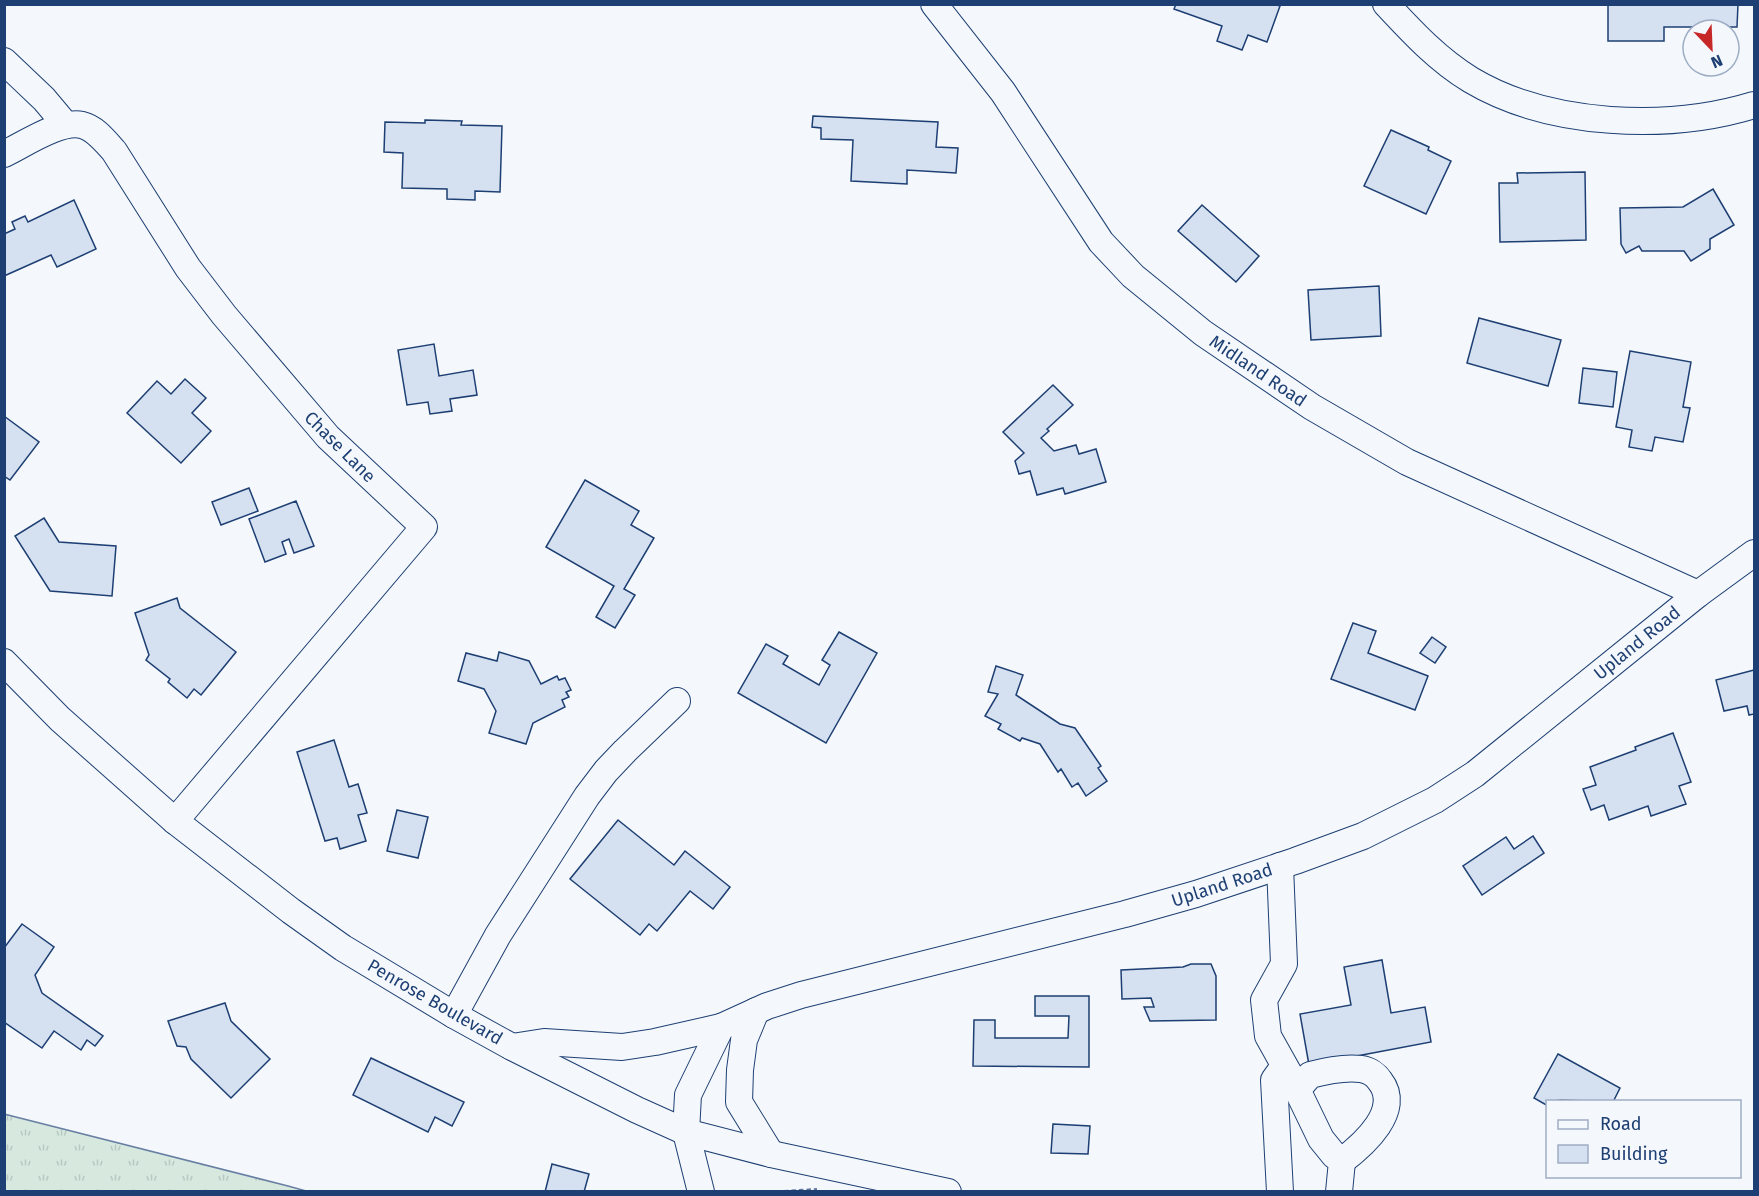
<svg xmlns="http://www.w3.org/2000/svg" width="1759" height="1196" font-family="'Fira Sans',sans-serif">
  <defs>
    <pattern id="grass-tufts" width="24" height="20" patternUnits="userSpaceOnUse" patternTransform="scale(1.5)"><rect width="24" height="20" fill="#d7e8df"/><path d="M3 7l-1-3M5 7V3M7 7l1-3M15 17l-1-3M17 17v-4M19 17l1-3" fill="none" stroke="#b8c8c3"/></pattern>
  </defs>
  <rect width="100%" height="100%" fill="#f4f7fb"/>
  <path fill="url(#grass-tufts)" stroke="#687fa3" stroke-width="1.5" d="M4 1114 288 1186 306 1191H5Z"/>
  <g fill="#d5e0f0" stroke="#1d3f73" stroke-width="1.5">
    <path d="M1176 4H1274L1280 6 1267 42 1248 35 1242 50 1217 41 1222 26 1174 9Z"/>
    <path d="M1608 4H1738L1737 27H1664V41H1608Z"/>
    <path d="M813 116 938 122 936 147 958 148 956 173 907 170V184L851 181 853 140 821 139V128L812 127Z"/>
    <path d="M425 120 462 121 461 125 502 126 500 192 475 191V200L447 199V189L402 188 403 153 384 152 385 122 425 123Z"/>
    <path d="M1391 130 1429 147 1428 150 1451 161 1426 214 1364 186Z"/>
    <path d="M1585 172 1586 240 1500 242 1499 183H1518L1517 173Z"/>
    <path d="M1713 189 1734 225 1710 239V249L1691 261 1684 251H1642L1639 246 1626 253 1621 244 1620 208 1683 207Z"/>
    <path d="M74 200 96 249 57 267 51 255 4 276V234L15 229 12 222 25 216 28 222Z"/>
    <path d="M1202 205 1259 256 1236 282 1178 231Z"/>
    <path d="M1379 286 1381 336 1311 340 1308 290Z"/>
    <path d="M1479 318 1561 340 1548 386 1467 363Z"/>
    <path d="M434 344 439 376 473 370 477 395 450 399 452 411 430 414 428 402 407 405 398 350Z"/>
    <path d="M1630 351 1691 362 1683 407 1690 408 1683 442 1655 437 1652 451 1629 447 1632 430 1616 427Z"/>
    <path d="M1583 368 1617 372 1613 407 1579 403Z"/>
    <path d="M185 379 206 398 192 413 211 431 181 463 127 413 157 381 171 394Z"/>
    <path d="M1053 385 1073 405 1047 429 1049 431 1041 438 1054 451 1076 445 1079 454 1096 449 1106 482 1065 494 1063 488 1037 495 1030 471 1019 474 1015 461 1024 453 1003 432Z"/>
    <path d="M4 416 39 442 10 480 4 476Z"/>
    <path d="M585 480 639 511 631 525 654 538 624 589 635 595 615 628 596 617 614 586 546 547Z"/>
    <path d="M249 488 258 511 221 525 212 502Z"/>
    <path d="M296 501 314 546 294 553 289 539 282 542 286 554 265 562 249 519Z"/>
    <path d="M44 518 59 542 116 546 112 596 50 591 15 536Z"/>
    <path d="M177 598 180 608 236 652 201 695 194 689 187 698 168 682 170 679 146 660 149 655 135 613Z"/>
    <path d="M1353 623 1376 631 1368 653 1428 676 1415 710 1331 679Z"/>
    <path d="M839 632 877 653 826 743 738 693 766 644 788 656 783 664 819 685 830 665 822 660Z"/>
    <path d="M1432 637 1446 647 1435 663 1420 653Z"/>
    <path d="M499 652 529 661 541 684 557 676 559 680 565 678 571 690 566 692 569 697 562 700 565 707 533 723 526 744 489 733 496 711 484 689 458 681 466 653 497 661Z"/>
    <path d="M996 666 1023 675 1016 695 1060 724 1075 728 1101 766 1098 768 1107 781 1086 796 1078 783 1072 787 1061 769 1058 772 1040 744 1022 738 1020 741 998 729 1001 724 985 716 998 694 988 692Z"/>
    <path d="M1754 670V714L1749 715 1747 706 1724 711 1716 680Z"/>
    <path d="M1673 733 1691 782 1679 786 1686 804 1651 816 1648 806 1609 820 1604 805 1591 810 1583 789 1596 785 1590 767 1636 750 1635 747Z"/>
    <path d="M334 740 349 787 358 784 367 813 358 815 366 841 340 849 337 838 325 841 297 752Z"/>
    <path d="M397 810 428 817 418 858 387 851Z"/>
    <path d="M618 820 674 865 685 851 730 887 713 909 690 891 657 931 649 924 640 935 570 879Z"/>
    <path d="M1533 836 1544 853 1482 895 1463 866 1506 837 1514 849Z"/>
    <path d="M22 924 54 947 35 975 42 993 103 1036 95 1046 87 1040 81 1050 54 1031 42 1048 4 1022V948Z"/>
    <path d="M1382 960 1391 1013 1425 1007 1431 1042 1309 1065 1300 1014 1351 1005 1344 967Z"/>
    <path d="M1191 964H1211L1216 976V1020L1150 1021 1144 1007H1154L1151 998 1122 999 1121 970 1183 967Z"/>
    <path d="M1035 996H1089V1067L973 1066 974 1020H995V1038H1068L1069 1016H1035Z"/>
    <path d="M225 1003 231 1021 270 1059 231 1098 191 1059 186 1047 177 1046 168 1021Z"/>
    <path d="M1558 1054 1620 1088 1613 1102 1561 1100 1548 1102V1106L1534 1098Z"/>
    <path d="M371 1058 464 1102 452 1126 435 1117 428 1132 353 1095Z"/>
    <path d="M1053 1124 1090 1126 1088 1154 1051 1153Z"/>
    <path d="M552 1164 589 1174 584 1192H545Z"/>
  </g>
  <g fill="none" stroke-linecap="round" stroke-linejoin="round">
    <defs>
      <g id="minor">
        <path d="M934 4 1003 92 1101 242 1133 276 1203 333 1312 407 1407 462 1698 594"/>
        <path d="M1386 4C1412 32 1438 60 1471 80 1550 127 1669 131 1754 105"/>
        <path d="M4 61 44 99 65 124"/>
        <path d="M4 154C25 144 60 120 82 125 95 128 105 141 114 151L188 268 224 315 328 437 424 527 175 821"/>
        <path d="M4 662 60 719 175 821 291 911 343 948 454 1015 512 1047 637 1110 686 1132 771 1154 948 1192"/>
        <path d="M1280 866 1284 964 1264 1000 1268 1036 1291 1077 1321 1139 1334 1155 1342 1161 1339 1192"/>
        <path d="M756 1011 744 1040 740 1070 739 1102 771 1154"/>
        <path d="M454 1015 498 935 587 796 606 771 625 751 677 701"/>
        <path d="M512 1047 544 1042 622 1047 655 1042 721 1027"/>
        <path d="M1297 1090 1310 1075C1325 1071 1345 1067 1361 1069 1369 1070 1376 1075 1380 1081 1403 1110 1363 1145 1342 1161"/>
        <path d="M701 1192 686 1132 688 1095 721 1027 767 1006 801 995 1125 914 1196 894 1295 861 1363 836 1435 800 1475 774 1698 594 1754 553"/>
        <path d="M1280 1192 1274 1080 1284 1066"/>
      </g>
    </defs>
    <use href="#minor" stroke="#1d3f73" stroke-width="28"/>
    <path stroke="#5e769c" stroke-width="4" stroke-dasharray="4.5 3" stroke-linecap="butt" d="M784 1192 817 1190"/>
    <use href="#minor" stroke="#f4f7fb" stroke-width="26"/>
  </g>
  <g text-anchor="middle" stroke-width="4.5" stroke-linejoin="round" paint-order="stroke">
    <g font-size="18" fill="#1d3f73" stroke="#f4f7fb">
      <text transform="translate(1258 371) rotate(34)" y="6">Midland Road</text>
      <text transform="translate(340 447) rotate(45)" y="6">Chase Lane</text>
      <text transform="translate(1637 643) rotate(-39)" y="6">Upland Road</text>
      <text transform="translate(1222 885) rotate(-18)" y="6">Upland Road</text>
      <text transform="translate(435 1002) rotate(30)" y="6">Penrose Boulevard</text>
    </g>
  </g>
  <rect width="1759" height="1196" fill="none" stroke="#1d3f73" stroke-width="12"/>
  <rect x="1546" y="1100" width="195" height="78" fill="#f4f7fb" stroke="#9eadc5" stroke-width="1.5"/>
  <rect x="1558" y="1120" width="30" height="9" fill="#f4f7fb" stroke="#9eadc5" stroke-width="1.5"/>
  <text x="1600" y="1130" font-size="18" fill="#1d3f73">Road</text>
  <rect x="1558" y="1145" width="30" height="18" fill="#d5e0f0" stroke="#9eadc5" stroke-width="1.5"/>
  <text x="1600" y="1160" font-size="18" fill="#1d3f73">Building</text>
  <g transform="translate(1711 48) rotate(157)"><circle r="28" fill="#f4f7fb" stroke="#9eadc5" stroke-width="1.5"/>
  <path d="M0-4.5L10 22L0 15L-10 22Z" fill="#c62828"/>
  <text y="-9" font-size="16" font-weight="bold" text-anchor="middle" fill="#1d3f73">N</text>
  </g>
</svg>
